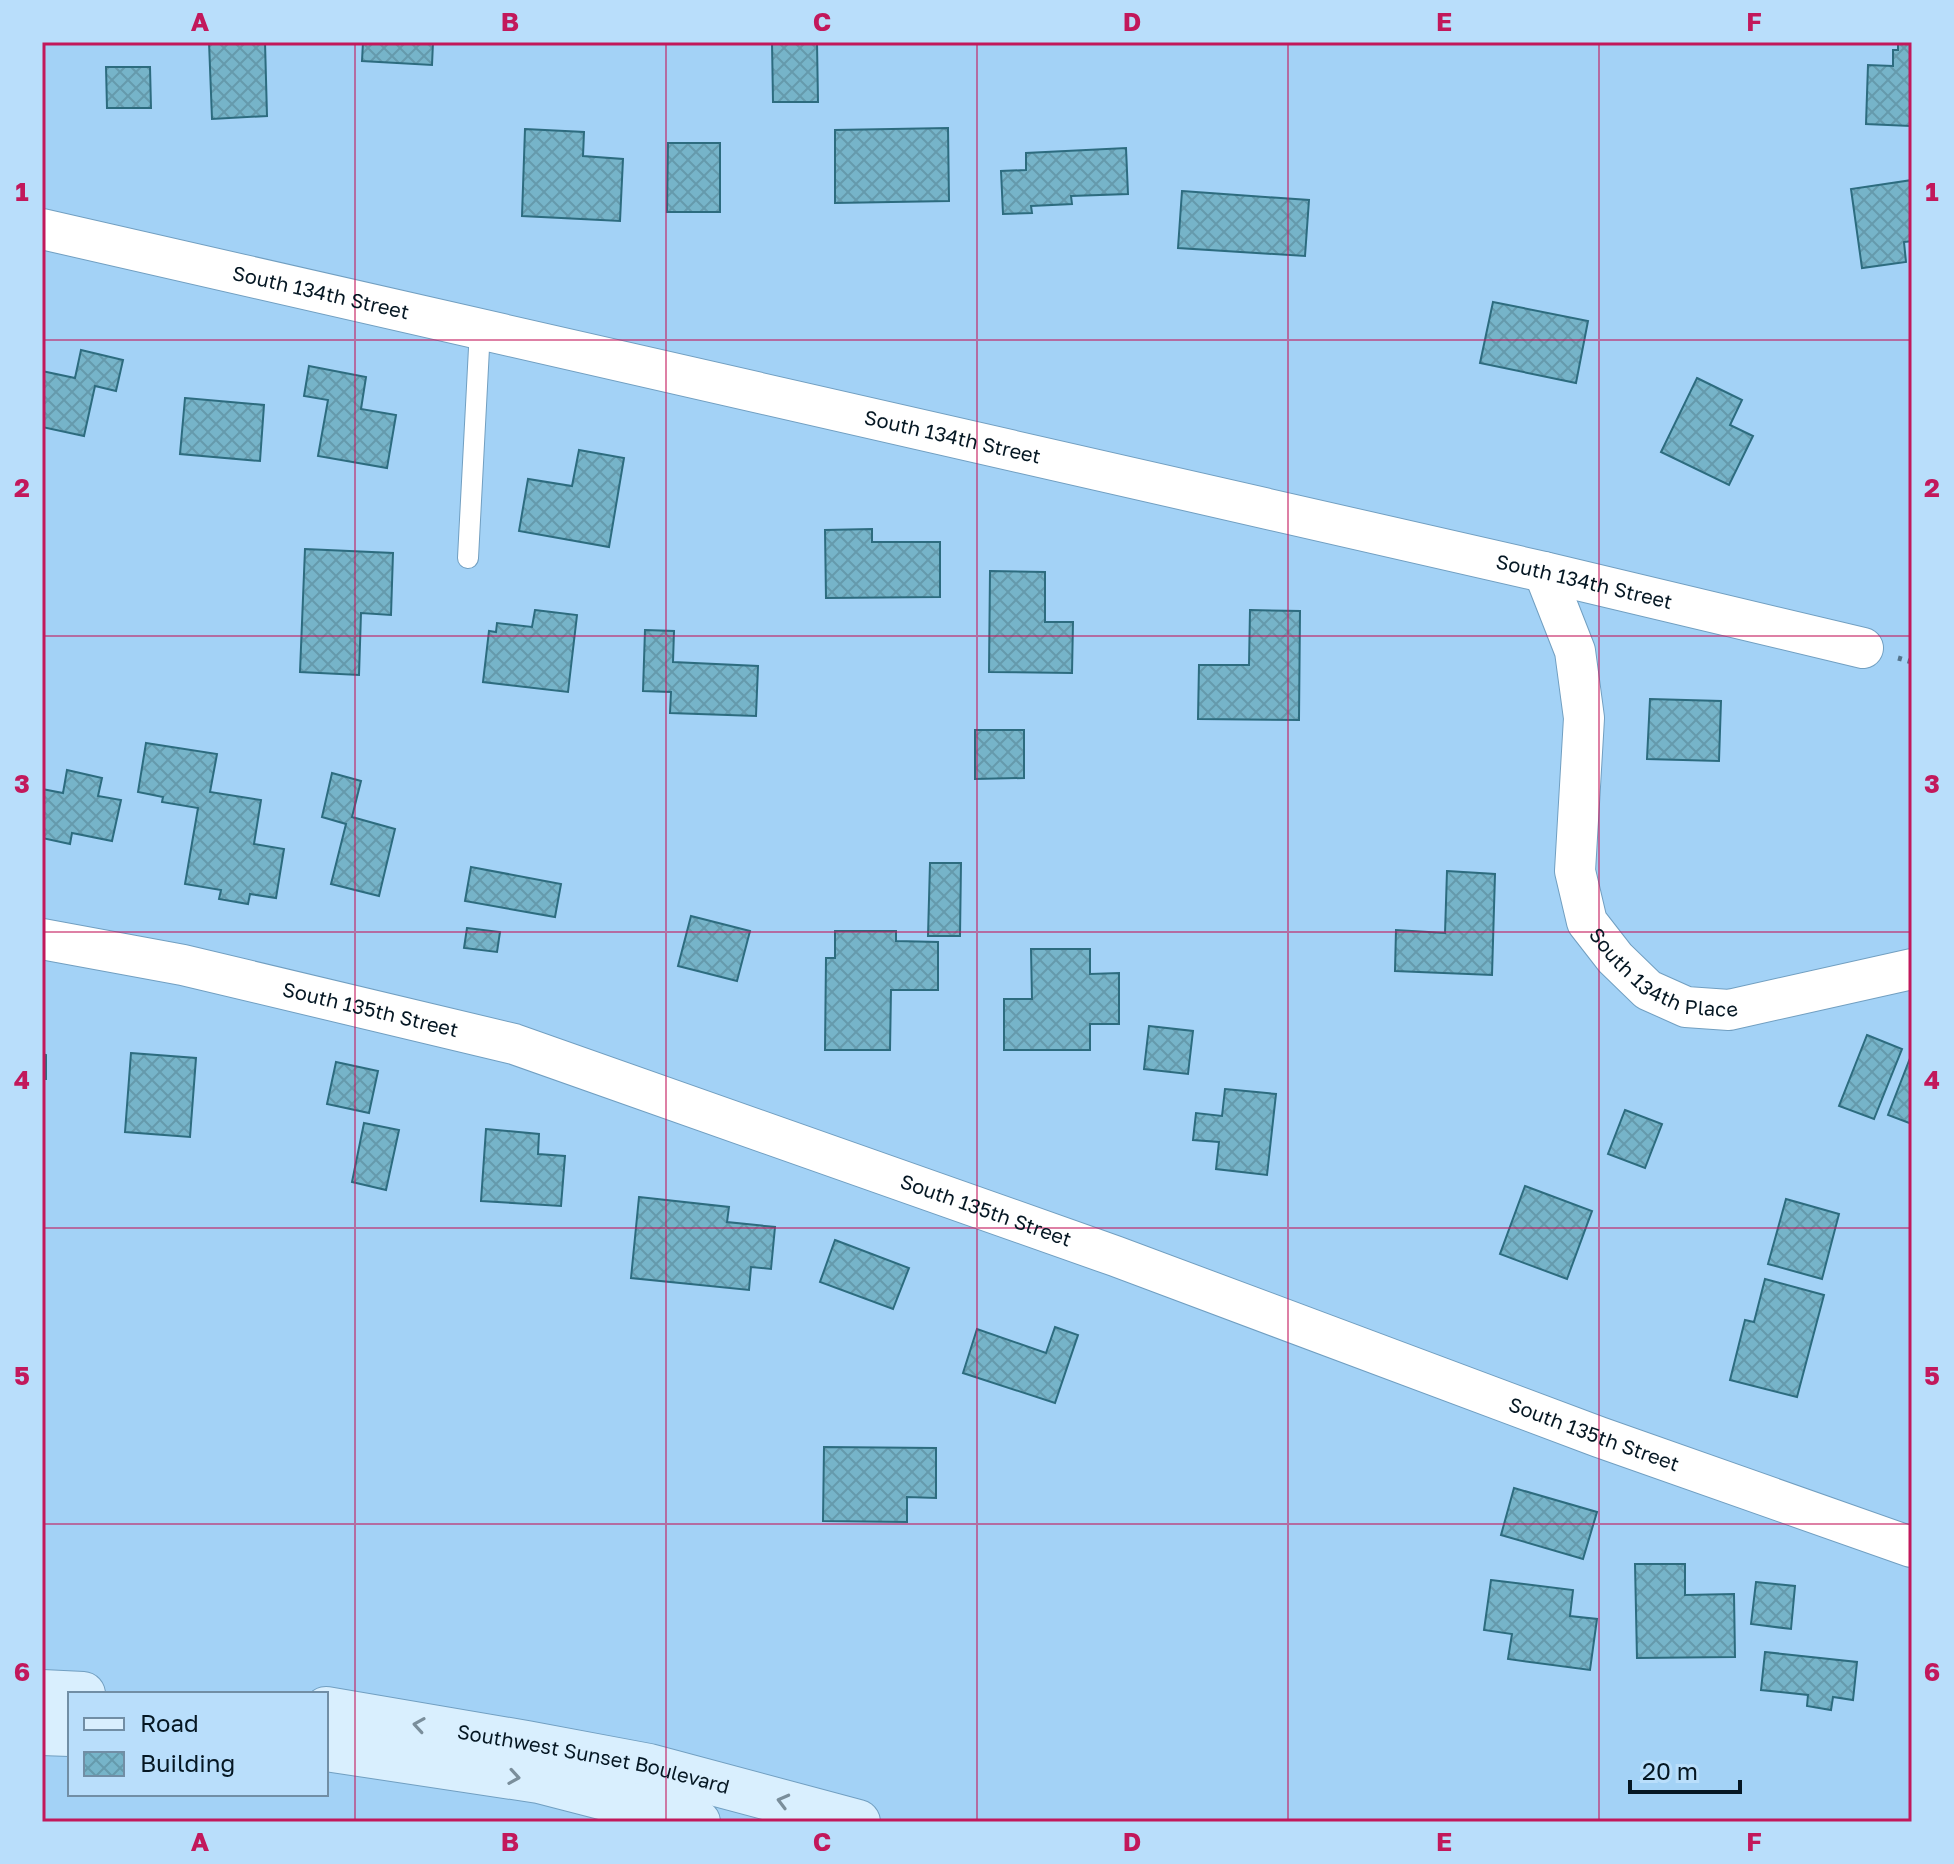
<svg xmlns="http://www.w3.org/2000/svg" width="1954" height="1864" font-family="'Golos Text',sans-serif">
  <defs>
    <pattern id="building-cross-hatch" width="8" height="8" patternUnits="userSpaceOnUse" patternTransform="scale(2)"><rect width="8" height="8" fill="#76b4c9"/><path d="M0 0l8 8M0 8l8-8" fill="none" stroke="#659aac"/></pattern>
  </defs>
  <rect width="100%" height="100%" fill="#a3d2f6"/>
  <g fill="url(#building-cross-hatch)" stroke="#2d6c7f" stroke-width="2">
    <path d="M209 42H265L267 116 212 119Z"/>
    <path d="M363 42H433L432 65 362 61Z"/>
    <path d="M772 42H817L818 102H773Z"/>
    <path d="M1898 42H1912V112H1910V126L1866 124 1868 65 1893 66V50H1898Z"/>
    <path d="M106 67H150L151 108H107Z"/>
    <path d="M948 128 949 201 835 203V130Z"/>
    <path d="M525 129 584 132 583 156 623 159 620 221 522 216Z"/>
    <path d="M668 143H720V212H667Z"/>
    <path d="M1126 148 1128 194 1071 196 1072 204 1031 206 1032 213 1003 214 1001 171 1026 170V153Z"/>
    <path d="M1912 180V241L1904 242 1906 262 1862 268 1851 189Z"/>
    <path d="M1182 191 1309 200 1305 256 1178 248Z"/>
    <path d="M1493 302 1588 321 1576 383 1480 363Z"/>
    <path d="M81 350 123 360 116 391 95 386 84 436 42 427V371L75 378Z"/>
    <path d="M309 366 366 377 361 409 396 415 387 468 318 456 328 400 304 396Z"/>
    <path d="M1697 378 1742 400 1730 425 1753 436 1729 485 1661 452Z"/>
    <path d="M185 398 264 405 260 461 180 454Z"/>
    <path d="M579 450 624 458 609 547 519 531 528 479 572 486Z"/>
    <path d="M872 529V542H940V597L826 598 825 530Z"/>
    <path d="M305 549 393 553 391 615 361 613 359 675 300 672Z"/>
    <path d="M990 571 1045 572V622H1073L1072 673 989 672Z"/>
    <path d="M535 610 577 615 568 692 483 682 489 631 496 632 497 623 532 627Z"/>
    <path d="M1250 610 1300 611 1299 720 1198 719 1199 665H1249Z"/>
    <path d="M645 630 674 631 673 662 758 666 756 716 670 713 671 692 643 691Z"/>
    <path d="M1650 699 1721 701 1719 761 1647 759Z"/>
    <path d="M975 730H1024V778L975 779Z"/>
    <path d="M146 743 217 754 210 792 261 800 254 844 284 849 276 898 250 894 248 904 219 899 221 890 185 884 198 808 162 802 163 797 138 792Z"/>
    <path d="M67 770 102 778 98 796 121 800 112 841 72 833 70 844 42 838V789L63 793Z"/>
    <path d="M332 773 361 781 352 817 395 829 379 896 331 884 346 824 322 817Z"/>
    <path d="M930 863H961L960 936H928Z"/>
    <path d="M471 867 561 884 555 917 465 901Z"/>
    <path d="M1447 871 1495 874 1492 975 1395 971 1396 930 1445 933Z"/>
    <path d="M691 916 750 931 737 981 678 966Z"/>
    <path d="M467 928 500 932 497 952 464 948Z"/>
    <path d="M835 931H896V941L938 942V990H891L890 1050H825L826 958H835Z"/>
    <path d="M1031 949H1090V974L1119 973V1024H1090V1050H1004V999H1032Z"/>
    <path d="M1149 1026 1193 1031 1188 1074 1144 1069Z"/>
    <path d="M1867 1035 1902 1049 1874 1119 1839 1106Z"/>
    <path d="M131 1053 196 1058 190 1137 125 1132Z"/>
    <path d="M1912 1053V1124L1888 1115Z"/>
    <path d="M42 1054 46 1055V1079H42Z"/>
    <path d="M336 1062 378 1071 369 1113 327 1104Z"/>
    <path d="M1225 1089 1276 1094 1267 1175 1216 1169 1219 1142 1193 1140 1196 1113 1222 1116Z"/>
    <path d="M1625 1110 1662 1124 1645 1168 1608 1154Z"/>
    <path d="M364 1123 399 1130 386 1190 352 1182Z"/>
    <path d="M486 1129 539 1134 538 1154 565 1156 561 1206 481 1201Z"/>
    <path d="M1525 1186 1592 1211 1567 1279 1500 1254Z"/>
    <path d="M639 1197 729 1207 727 1222 775 1227 771 1269 751 1267 749 1290 631 1278Z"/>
    <path d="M1786 1199 1839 1214 1822 1279 1768 1264Z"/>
    <path d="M835 1240 909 1268 893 1309 820 1282Z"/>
    <path d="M1765 1279 1824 1295 1797 1397 1730 1380 1745 1320 1754 1322Z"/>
    <path d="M1055 1327 1078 1335 1055 1403 963 1373 977 1329 1046 1353Z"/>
    <path d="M824 1447 936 1448V1498L907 1497V1522L823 1521Z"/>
    <path d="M1514 1488 1597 1512 1583 1559 1501 1535Z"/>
    <path d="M1635 1564H1685V1595L1734 1594 1735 1657 1637 1658Z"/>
    <path d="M1491 1580 1573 1590 1570 1616 1597 1619 1590 1670 1508 1659 1512 1634 1484 1630Z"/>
    <path d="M1756 1582 1795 1586 1791 1629 1751 1624Z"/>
    <path d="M1765 1652 1857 1662 1853 1700 1833 1697 1831 1710 1807 1706 1808 1695 1761 1690Z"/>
  </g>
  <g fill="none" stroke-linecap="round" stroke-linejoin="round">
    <defs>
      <path id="lane" d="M468 558 480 329"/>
      <g id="street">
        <path id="s1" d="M42 229 1544 572 1863 648"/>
        <path id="s2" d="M1544 572 1575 651 1584 718 1575 871 1587 922 1615 958 1648 990 1686 1007 1729 1010 1912 969"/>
        <path id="s3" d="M42 939 183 965 514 1044 1115 1256 1599 1437 1911 1547"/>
      </g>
      <g id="secondary">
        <path d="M42 1692 83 1694"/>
        <path id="s4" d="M326 1709 526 1743 649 1766 858 1822"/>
        <path d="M42 1733 70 1734"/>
        <path d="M326 1749 539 1781 698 1822"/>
      </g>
    </defs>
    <use href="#lane" stroke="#719fc1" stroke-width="22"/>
    <use href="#street" stroke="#719fc1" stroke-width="42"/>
    <use href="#secondary" stroke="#719fc1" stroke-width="46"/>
    <path stroke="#54748c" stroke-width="5" stroke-dasharray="4 6" stroke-linecap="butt" d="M1898 658 1912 662"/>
    <use href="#lane" stroke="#fff" stroke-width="20"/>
    <use href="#street" stroke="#fff" stroke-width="40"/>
    <use href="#secondary" stroke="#d9effe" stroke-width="44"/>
  </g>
  <defs><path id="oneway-chevron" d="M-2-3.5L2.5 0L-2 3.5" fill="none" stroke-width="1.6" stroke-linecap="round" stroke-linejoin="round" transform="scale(2)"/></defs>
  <g stroke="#7a8e9b">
    <use href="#oneway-chevron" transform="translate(419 1725) rotate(-171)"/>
    <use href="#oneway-chevron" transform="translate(514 1777) rotate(9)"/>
    <use href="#oneway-chevron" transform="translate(783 1801) rotate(-165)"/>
  </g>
  <path fill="none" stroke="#c2185b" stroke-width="2" stroke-opacity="0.55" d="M355 42V1822M666 42V1822M977 42V1822M1288 42V1822M1599 42V1822M42 340H1912M42 636H1912M42 932H1912M42 1228H1912M42 1524H1912"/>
  <g text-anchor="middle" stroke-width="6" stroke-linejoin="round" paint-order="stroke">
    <g font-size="20" fill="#051723" stroke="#b9defb">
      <text dy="7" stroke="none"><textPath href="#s1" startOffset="286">South 134th Street</textPath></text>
      <text dy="7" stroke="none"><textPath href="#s1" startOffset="934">South 134th Street</textPath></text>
      <text dy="7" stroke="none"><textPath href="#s1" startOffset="1582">South 134th Street</textPath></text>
      <text dy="7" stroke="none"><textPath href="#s2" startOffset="456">South 134th Place</textPath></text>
      <text dy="7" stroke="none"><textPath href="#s3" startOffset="336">South 135th Street</textPath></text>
      <text dy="7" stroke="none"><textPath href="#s3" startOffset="984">South 135th Street</textPath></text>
      <text dy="7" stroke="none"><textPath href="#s3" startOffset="1632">South 135th Street</textPath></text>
      <text dy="7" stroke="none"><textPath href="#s4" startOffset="272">Southwest Sunset Boulevard</textPath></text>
    </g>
  </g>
  <rect width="1954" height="1864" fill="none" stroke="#b9defb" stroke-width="88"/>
  <rect x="68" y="1692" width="260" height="104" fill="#b9defb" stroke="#718ea5" stroke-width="2"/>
  <rect x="84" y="1718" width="40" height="12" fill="#d9effe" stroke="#718ea5" stroke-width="2"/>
  <text x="140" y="1732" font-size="24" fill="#051723">Road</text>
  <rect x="84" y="1752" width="40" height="24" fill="url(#building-cross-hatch)" stroke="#718ea5" stroke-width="2"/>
  <text x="140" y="1772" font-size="24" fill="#051723">Building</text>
  <path d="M1630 1780v12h110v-12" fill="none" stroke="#051723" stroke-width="4"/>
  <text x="1642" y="1780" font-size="24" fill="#051723" stroke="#b9defb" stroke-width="6" paint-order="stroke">20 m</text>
  <rect x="44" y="44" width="1866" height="1776" fill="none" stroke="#c2185b" stroke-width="3"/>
  <g font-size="26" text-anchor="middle" font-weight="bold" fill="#c2185b">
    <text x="200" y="31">A</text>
    <text x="510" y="31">B</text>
    <text x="822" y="31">C</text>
    <text x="1132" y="31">D</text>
    <text x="1444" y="31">E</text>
    <text x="1754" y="31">F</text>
    <text x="22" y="201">1</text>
    <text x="1932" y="201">1</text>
    <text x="22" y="497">2</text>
    <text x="1932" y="497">2</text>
    <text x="22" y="793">3</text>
    <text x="1932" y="793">3</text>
    <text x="22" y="1089">4</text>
    <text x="1932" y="1089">4</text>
    <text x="22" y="1385">5</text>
    <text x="1932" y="1385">5</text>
    <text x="22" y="1681">6</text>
    <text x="1932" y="1681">6</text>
    <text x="200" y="1851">A</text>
    <text x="510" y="1851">B</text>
    <text x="822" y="1851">C</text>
    <text x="1132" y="1851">D</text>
    <text x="1444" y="1851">E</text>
    <text x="1754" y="1851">F</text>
  </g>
</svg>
